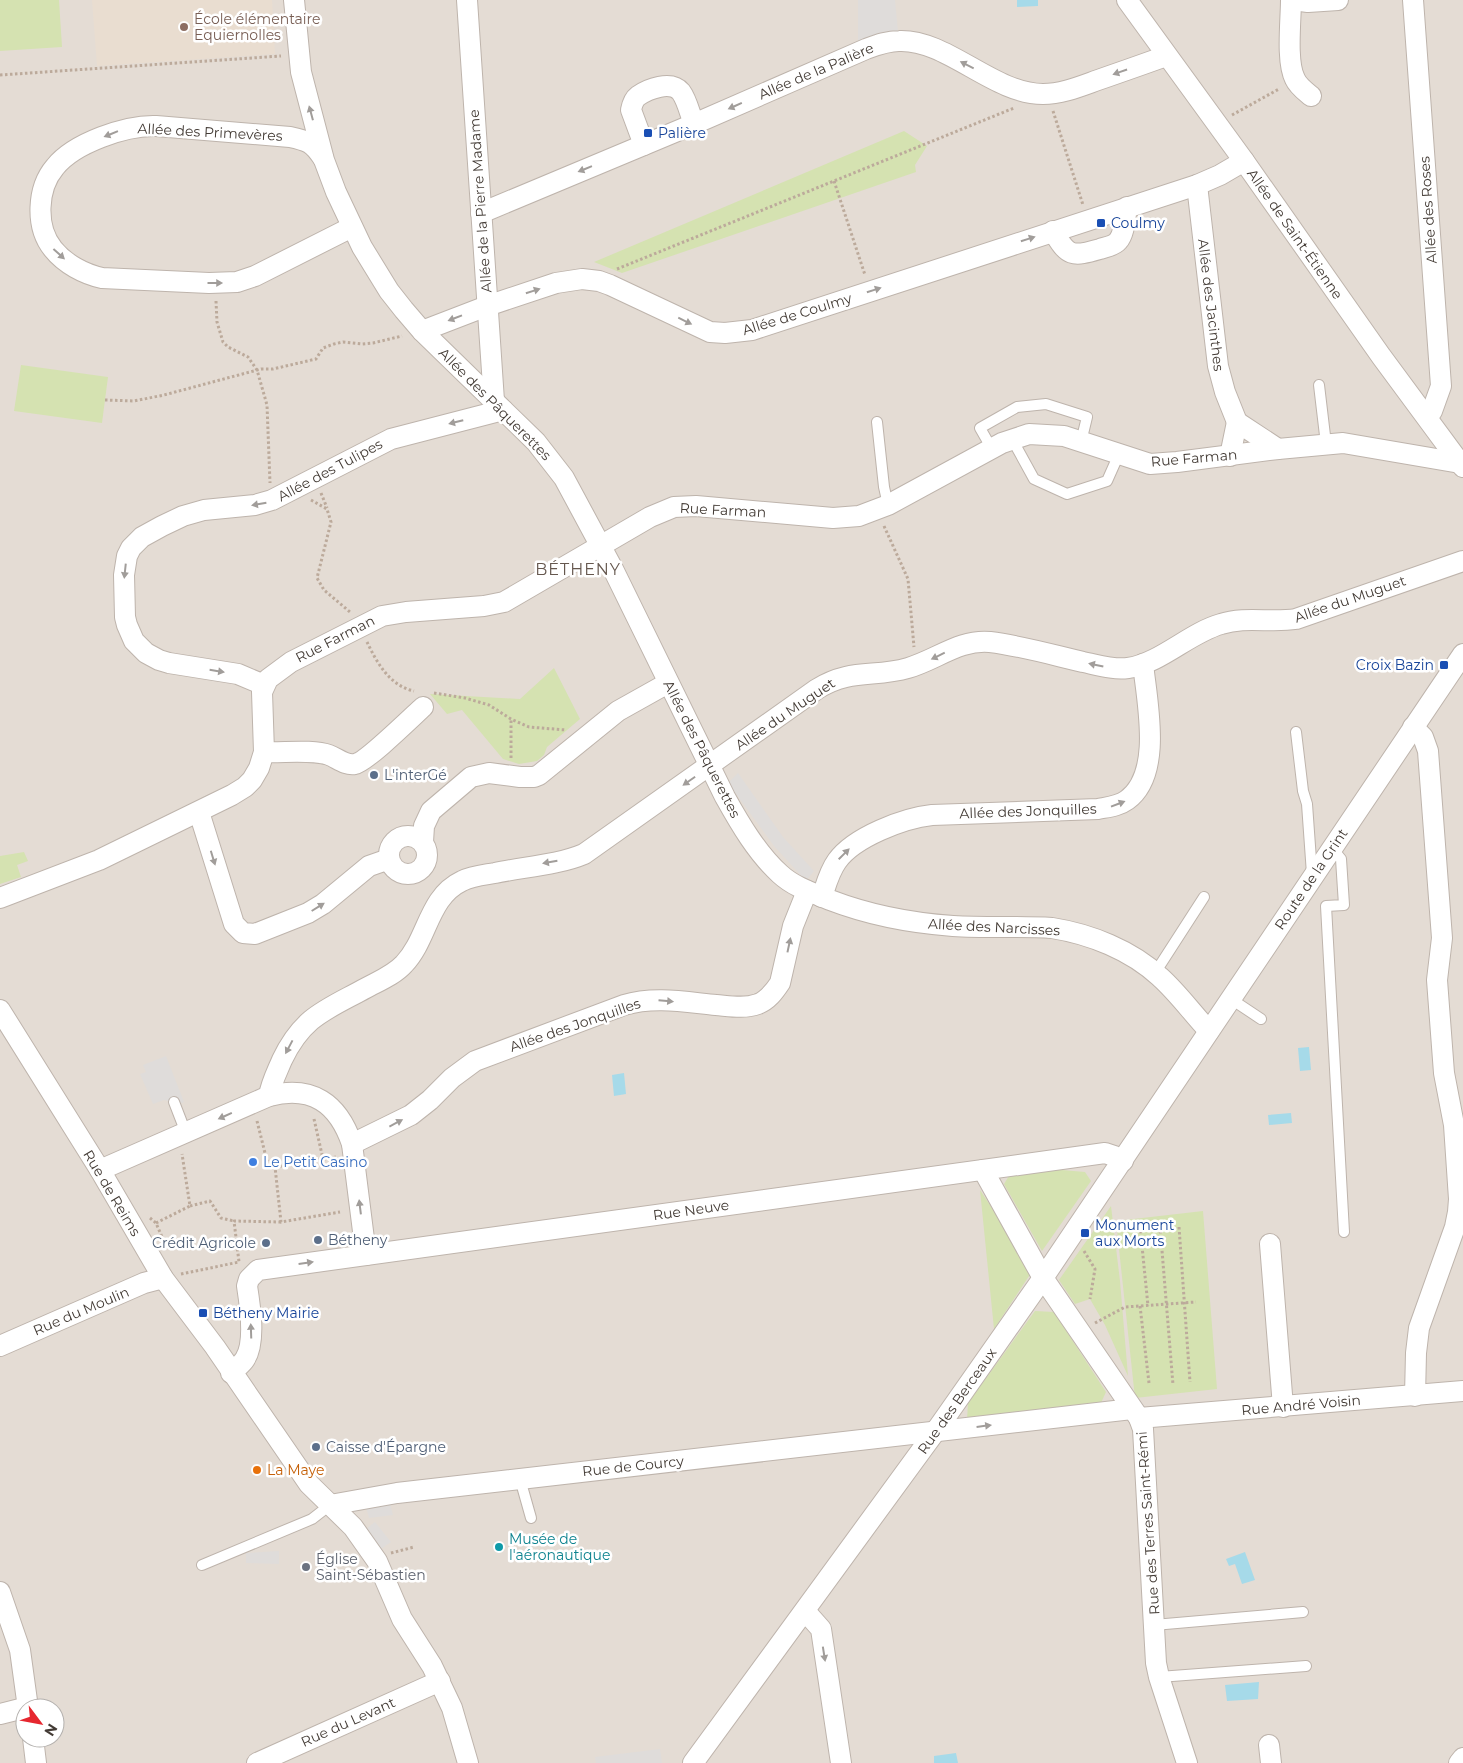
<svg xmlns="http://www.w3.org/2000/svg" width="1463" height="1763" font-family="Montserrat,sans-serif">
  <rect width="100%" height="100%" fill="#f1ebe5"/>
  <path fill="#e4dcd4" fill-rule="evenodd" d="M0 0H1463V1763H0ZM25 1708H55V1738H25Z"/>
  <path fill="#e9ddd0" d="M92 0H272L275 54 97 66Z"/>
  <g fill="#d5e2b1">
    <path d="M0 0H59L62 47 0 51Z"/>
    <path d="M904 131 927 146 915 165 916 172 622 273 594 262Z"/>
    <path d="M21 365 108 377 102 423 14 411Z"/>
    <path d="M554 668 580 719 547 747 544 755 537 761 519 764 503 759 462 710 447 714 430 694 520 699Z"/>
    <path d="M24 852 28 861 17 865 21 877 0 884V856Z"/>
    <path d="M1015 1166 1085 1172 1091 1181 1042 1251 1004 1184Z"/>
    <path d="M980 1190 1033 1270 994 1329Z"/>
    <path d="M1111 1206 1120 1281 1128 1376 1105 1325 1090 1299 1075 1304 1059 1280Z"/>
    <path d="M1203 1211 1217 1389 1135 1398 1116 1221Z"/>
    <path d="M1035 1311 1054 1312 1106 1392 1100 1405 967 1420 968 1403Z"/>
  </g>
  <g fill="#dfdcda">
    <path d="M858 0H895L898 32 858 43Z"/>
    <path d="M738 773 783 837 814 871 806 881 774 846 728 783Z"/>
    <path d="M166 1056 184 1102 170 1108 168 1101 164 1100 153 1104 140 1074 146 1072 143 1065Z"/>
    <path d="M390 1504 393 1515 369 1518 366 1507Z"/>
    <path d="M375 1522 391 1542 381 1549 366 1529Z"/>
    <path d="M279 1551V1564L246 1563V1553Z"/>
    <path d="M660 1749 662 1763H596L595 1757Z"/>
  </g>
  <g fill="#a6dae9">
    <path d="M1017 0H1038V6L1017 7Z"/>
    <path d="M1309 1047 1311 1070 1300 1071 1298 1048Z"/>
    <path d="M624 1073 626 1094 614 1096 612 1075Z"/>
    <path d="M1291 1113 1292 1123 1269 1125 1268 1115Z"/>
    <path d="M1245 1552 1255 1580 1242 1584 1235 1564 1229 1566 1226 1559Z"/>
    <path d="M1259 1682 1258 1699 1227 1701 1225 1685Z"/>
    <path d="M956 1753 958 1763H934V1756Z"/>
  </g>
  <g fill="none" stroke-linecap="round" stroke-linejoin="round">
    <defs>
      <g id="service">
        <path d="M1319 385 1326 444"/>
        <path d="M877 422 884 487 888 505"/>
        <path d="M1012 439 1034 479 1067 494 1107 481 1119 454"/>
        <path d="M992 449 980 428 1017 407 1046 404 1087 417 1081 442"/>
        <path d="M1296 732 1303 791 1307 804 1312 874"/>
        <path d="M1332 848 1341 859 1344 905 1326 906 1344 1232"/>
        <path d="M1155 973 1204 897"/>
        <path d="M1231 999 1261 1019"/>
        <path d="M174 1102 186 1133"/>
        <path d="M520 1479 531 1518"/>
        <path d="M202 1565 312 1519 330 1505"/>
        <path d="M1154 1625 1303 1612"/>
        <path d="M1159 1677 1306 1666"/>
      </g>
      <g id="minor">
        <path d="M294 0 301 72 324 160 336 192 362 247 389 291 404 310 422 331 536 442 564 478 613 569 725 797C740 824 757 853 780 874 794 887 813 893 830 900 869 915 911 923 953 926 986 928 1019 926 1052 928 1090 934 1131 950 1160 977 1178 993 1192 1013 1209 1031"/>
        <path d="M467 0 494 401"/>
        <path d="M1127 0 1244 161 1381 356 1463 467"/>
        <path d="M1291 0C1291 20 1286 62 1295 79 1298 86 1305 91 1311 96"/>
        <path d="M1293 0 1308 2 1338 0"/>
        <path d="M1413 0 1441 386 1432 411 1427 417"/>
        <path d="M644 145 631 110C632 105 634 99 638 96 648 89 671 80 681 92 687 100 690 114 694 124"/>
        <path d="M323 158C312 142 308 141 290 137L156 126C126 125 74 143 55 167 37 188 35 227 53 249 65 264 84 274 102 278L209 283 237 282 255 276 352 227"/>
        <path d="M1197 185 1218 366 1225 392 1237 422"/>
        <path d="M481 213 694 124 866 49C877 45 887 41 899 41 947 39 993 94 1043 94 1062 94 1081 86 1098 80 1121 72 1144 64 1166 56"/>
        <path d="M1053 231C1068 257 1072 257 1100 249 1106 247 1114 246 1118 241 1125 233 1125 217 1127 207"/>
        <path d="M422 331 487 306 556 283 582 279 599 281 610 285 710 332 725 333 752 330 1197 185 1220 175 1244 161"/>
        <path d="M1230 456 1237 422 1278 449"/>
        <path d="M264 685 238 674 169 663 159 660 146 653 134 641 127 625 125 617 124 575 127 556 131 548 142 537 162 526 183 516 204 510 255 505 272 500 391 439 503 410"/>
        <path d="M1413 727 1423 737 1428 751 1442 938 1437 980 1444 1073 1454 1125 1459 1199 1458 1212 1455 1227 1419 1328 1416 1353 1415 1396"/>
        <path d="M264 752C283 753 312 749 329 755 337 758 346 766 355 764 366 762 411 718 423 707"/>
        <path d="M199 812 234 924 243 933 255 934 308 913 323 904 369 866 389 859"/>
        <circle cx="408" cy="855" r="19"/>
        <path d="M423 842 424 826 431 811 471 777 489 773 520 777H534L539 775 618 711 668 683"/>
        <path d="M822 897C826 885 829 872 837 861 854 837 904 818 932 815L1098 809C1108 807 1119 806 1127 800 1163 774 1147 702 1143 664"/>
        <path d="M0 898 99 860 232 795 245 787 252 780 259 768 264 752 262 692 268 679 291 662 382 616 406 612 484 606 504 602 650 517 674 507 696 506 833 518 859 516 888 505 1002 443 1029 434 1064 436 1150 464 1177 462 1278 449 1343 443 1460 463"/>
        <path d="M0 1010 100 1170 163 1278 215 1347 309 1484 353 1527 377 1561 402 1619 432 1666 452 1708 468 1763"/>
        <path d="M269 1096C271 1083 277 1072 282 1060 303 1016 326 1010 366 988 379 981 394 975 404 964 428 939 428 897 462 881 472 876 484 875 495 873 523 867 558 865 584 854L817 689C851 668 874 678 908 668 936 660 960 639 990 642 1022 646 1053 655 1083 662 1098 665 1113 670 1128 668 1161 663 1189 633 1221 624 1245 616 1271 623 1296 619L1463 561"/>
        <path d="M352 1144 411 1115 430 1100 452 1078 475 1061 624 1005C654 996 685 1002 716 1005 729 1006 744 1009 758 1004 768 1000 774 992 780 983L793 926 807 891"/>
        <path d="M100 1170 269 1096C312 1085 338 1103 352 1144L366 1255"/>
        <path d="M983 1170 1043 1278 1139 1418 1143 1429 1156 1663 1159 1677 1187 1763"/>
        <path d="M1270 1244 1283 1407"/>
        <path d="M0 1346 144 1283 163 1278"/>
        <path d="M231 1373C236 1368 242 1364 245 1359 256 1342 250 1305 247 1286L249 1279 258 1270 1105 1153 1114 1156 1123 1161"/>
        <path d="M1139 1418 1463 1391"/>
        <path d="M330 1505 397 1493 1132 1409"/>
        <path d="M0 1592 20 1650 28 1708"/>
        <path d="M805 1611 821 1629 841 1763"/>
        <path d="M0 1714 28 1707"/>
        <path d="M33 1738 36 1763"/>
        <path d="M1269 1745 1271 1763"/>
        <path d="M257 1763 440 1681"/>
        <path d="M693 1763 940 1425 1043 1278 1463 654"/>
        <path d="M1459 1763 1463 1758"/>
      </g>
    </defs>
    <use href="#service" stroke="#beb4ac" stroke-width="12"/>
    <use href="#minor" stroke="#beb4ac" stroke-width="22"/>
    <g stroke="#bcaa9b" stroke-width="3" stroke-dasharray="2.5 2.5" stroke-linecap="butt">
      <path d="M0 75 281 56"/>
      <path d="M1053 111 1083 205"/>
      <path d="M1232 115 1279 89"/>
      <path d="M834 181 865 275"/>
      <path d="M617 269 1014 108"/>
      <path d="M216 301 217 322 223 342 228 347 248 357 257 370 267 405 270 483"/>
      <path d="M105 400 134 401 164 395 261 369H273L316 359 323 348 334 344 343 342 362 344 373 343 402 336"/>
      <path d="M321 493 327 508"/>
      <path d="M311 500 327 509 331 522 317 578 324 590 350 612"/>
      <path d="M884 526 908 579 914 647"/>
      <path d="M367 642C377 663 390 686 414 691"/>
      <path d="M434 693 465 698 489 705 511 719 529 727 566 730"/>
      <path d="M511 758V719"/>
      <path d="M314 1119 323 1159"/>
      <path d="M257 1121 267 1161 275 1167"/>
      <path d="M336 1157 275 1167 281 1222 340 1212"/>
      <path d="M190 1206 210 1201 221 1218 234 1221"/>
      <path d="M150 1218 156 1223 162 1237"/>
      <path d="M156 1223 190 1206 182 1154"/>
      <path d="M1140 1226 1148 1306"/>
      <path d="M1160 1226 1173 1385"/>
      <path d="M1179 1227 1190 1382"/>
      <path d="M1084 1251 1095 1269 1090 1299"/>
      <path d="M181 1274 239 1262 234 1221 281 1222"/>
      <path d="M1140 1306 1149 1383"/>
      <path d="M1095 1323 1125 1307 1196 1302"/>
      <path d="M391 1553 414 1547"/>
    </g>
    <use href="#service" stroke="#fff" stroke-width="10"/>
    <use href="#minor" stroke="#fff" stroke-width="20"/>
  </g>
  <defs><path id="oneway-solid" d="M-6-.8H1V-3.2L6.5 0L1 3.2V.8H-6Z" transform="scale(1.25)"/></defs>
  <g fill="#a19d9a">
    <use href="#oneway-solid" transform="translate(967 65) rotate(-153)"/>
    <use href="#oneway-solid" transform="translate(1120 72) rotate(161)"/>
    <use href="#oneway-solid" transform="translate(735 106) rotate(156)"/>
    <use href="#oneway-solid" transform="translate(311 113) rotate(-105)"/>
    <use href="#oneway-solid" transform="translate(111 134) rotate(158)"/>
    <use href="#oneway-solid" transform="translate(585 169) rotate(158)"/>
    <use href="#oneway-solid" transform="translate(1028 239) rotate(-18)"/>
    <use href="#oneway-solid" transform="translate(59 254) rotate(42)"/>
    <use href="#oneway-solid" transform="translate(215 283)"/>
    <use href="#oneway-solid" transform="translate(874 290) rotate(-18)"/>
    <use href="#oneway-solid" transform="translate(533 291) rotate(-18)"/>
    <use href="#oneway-solid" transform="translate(455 318) rotate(159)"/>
    <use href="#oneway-solid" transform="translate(685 321) rotate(26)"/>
    <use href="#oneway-solid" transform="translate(456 422) rotate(166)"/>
    <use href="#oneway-solid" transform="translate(259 504) rotate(170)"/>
    <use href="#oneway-solid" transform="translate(125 571) rotate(96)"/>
    <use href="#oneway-solid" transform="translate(938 656) rotate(154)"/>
    <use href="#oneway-solid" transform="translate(1096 665) rotate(-168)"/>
    <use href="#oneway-solid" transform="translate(217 671) rotate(9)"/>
    <use href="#oneway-solid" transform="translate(689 781) rotate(145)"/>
    <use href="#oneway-solid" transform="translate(1118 804) rotate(-21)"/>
    <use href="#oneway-solid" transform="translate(844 854) rotate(-45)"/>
    <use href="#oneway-solid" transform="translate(213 858) rotate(73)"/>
    <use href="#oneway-solid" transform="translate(550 862) rotate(170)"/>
    <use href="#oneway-solid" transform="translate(318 907) rotate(-32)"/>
    <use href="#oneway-solid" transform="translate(789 945) rotate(-78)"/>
    <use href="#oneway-solid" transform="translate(666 1001) rotate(5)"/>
    <use href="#oneway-solid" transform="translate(289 1047) rotate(118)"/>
    <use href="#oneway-solid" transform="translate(225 1116) rotate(156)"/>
    <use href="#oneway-solid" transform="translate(396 1123) rotate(-28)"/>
    <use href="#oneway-solid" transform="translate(360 1207) rotate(-97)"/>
    <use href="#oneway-solid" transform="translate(306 1263) rotate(-8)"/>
    <use href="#oneway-solid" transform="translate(251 1331) rotate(-92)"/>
    <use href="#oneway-solid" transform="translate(984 1426) rotate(-7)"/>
    <use href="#oneway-solid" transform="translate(824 1654) rotate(81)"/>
  </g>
  <circle fill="#8d6e63" stroke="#fff" stroke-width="2" cx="184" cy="27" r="5"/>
  <g fill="#1a4fb4" stroke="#fff" stroke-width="2">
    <rect x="643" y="128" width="10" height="10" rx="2.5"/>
    <rect x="1096" y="218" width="10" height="10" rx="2.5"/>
    <rect x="1439" y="660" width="10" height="10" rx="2.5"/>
    <rect x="1080" y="1228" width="10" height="10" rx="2.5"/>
    <rect x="198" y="1308" width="10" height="10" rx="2.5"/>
  </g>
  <g fill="#5c6f8a" stroke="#fff" stroke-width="2">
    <circle cx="374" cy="775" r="5"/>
    <circle cx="318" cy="1240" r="5"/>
    <circle cx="266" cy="1243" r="5"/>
    <circle cx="316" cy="1447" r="5"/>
  </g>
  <circle fill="#3f7fe0" stroke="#fff" stroke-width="2" cx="253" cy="1162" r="5"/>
  <circle fill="#e8710a" stroke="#fff" stroke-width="2" cx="257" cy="1470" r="5"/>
  <circle fill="#0f9aa8" stroke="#fff" stroke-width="2" cx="499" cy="1547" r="5"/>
  <circle fill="#6b7280" stroke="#fff" stroke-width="2" cx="306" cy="1567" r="5"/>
  <g text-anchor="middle" stroke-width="5" stroke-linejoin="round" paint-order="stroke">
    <g font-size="14" fill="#785e54" stroke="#fff" text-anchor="start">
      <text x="194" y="24">École élémentaire<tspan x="194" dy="16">Equiernolles</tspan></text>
    </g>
    <g font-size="14" fill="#433b35" stroke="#fff">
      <text transform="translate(816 71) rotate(-23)" y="5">Allée de la Palière</text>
      <text transform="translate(210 132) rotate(3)" y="5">Allée des Primevères</text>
      <text transform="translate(480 201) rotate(-94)" y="5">Allée de la Pierre Madame</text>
      <text transform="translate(1428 210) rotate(-94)" y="5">Allée des Roses</text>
      <text transform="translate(1295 234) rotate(55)" y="5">Allée de Saint-Étienne</text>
      <text transform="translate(1211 305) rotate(83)" y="5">Allée des Jacinthes</text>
      <text transform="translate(797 314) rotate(-17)" y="5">Allée de Coulmy</text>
      <text transform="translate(495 404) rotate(45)" y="5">Allée des Pâquerettes</text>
      <text transform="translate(1194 458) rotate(-5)" y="5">Rue Farman</text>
      <text transform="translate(330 470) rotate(-28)" y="5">Allée des Tulipes</text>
      <text transform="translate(723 510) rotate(3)" y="5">Rue Farman</text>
      <text transform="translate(1350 599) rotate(-19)" y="5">Allée du Muguet</text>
      <text transform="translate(335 639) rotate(-27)" y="5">Rue Farman</text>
      <text transform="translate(785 714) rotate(-34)" y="5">Allée du Muguet</text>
      <text transform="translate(702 749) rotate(63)" y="5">Allée des Pâquerettes</text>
      <text transform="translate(1028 811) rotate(-2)" y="5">Allée des Jonquilles</text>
      <text transform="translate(1311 879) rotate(-56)" y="5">Route de la Grint</text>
      <text transform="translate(994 927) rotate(3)" y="5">Allée des Narcisses</text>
      <text transform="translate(575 1025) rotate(-19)" y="5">Allée des Jonquilles</text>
      <text transform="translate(112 1193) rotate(59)" y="5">Rue de Reims</text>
      <text transform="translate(691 1210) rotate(-8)" y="5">Rue Neuve</text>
      <text transform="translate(81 1311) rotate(-23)" y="5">Rue du Moulin</text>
      <text transform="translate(957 1401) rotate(-55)" y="5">Rue des Berceaux</text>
      <text transform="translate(1301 1405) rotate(-5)" y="5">Rue André Voisin</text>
      <text transform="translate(633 1466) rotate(-6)" y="5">Rue de Courcy</text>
      <text transform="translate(1148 1523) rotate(-94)" y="5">Rue des Terres Saint-Rémi</text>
      <text transform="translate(348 1722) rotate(-24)" y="5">Rue du Levant</text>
    </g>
    <g font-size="14" fill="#164399" stroke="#fff" text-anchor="start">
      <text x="658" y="138">Palière</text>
      <text x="1111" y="228">Coulmy</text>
      <text x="1434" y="670" text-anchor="end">Croix Bazin</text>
      <text x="1095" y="1230">Monument<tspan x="1095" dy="16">aux Morts</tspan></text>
      <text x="213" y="1318">Bétheny Mairie</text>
    </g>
    <g font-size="14" fill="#4e5e75" stroke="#fff" text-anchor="start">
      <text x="384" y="780">L'interGé</text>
      <text x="328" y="1245">Bétheny</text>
      <text x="256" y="1248" text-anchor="end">Crédit Agricole</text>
      <text x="326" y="1452">Caisse d'Épargne</text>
    </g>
    <g font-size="14" fill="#366cbe" stroke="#fff" text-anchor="start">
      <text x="263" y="1167">Le Petit Casino</text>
    </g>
    <g font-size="14" fill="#c56008" stroke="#fff" text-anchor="start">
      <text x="267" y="1475">La Maye</text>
    </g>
    <g font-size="14" fill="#0d838f" stroke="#fff" text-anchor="start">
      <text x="509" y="1544">Musée de<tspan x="509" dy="16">l'aéronautique</tspan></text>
    </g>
    <g font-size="14" fill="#5b616d" stroke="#fff" text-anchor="start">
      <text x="316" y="1564">Église<tspan x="316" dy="16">Saint-Sébastien</tspan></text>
    </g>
    <g font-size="16" letter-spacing="1" fill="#65574e" stroke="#fff">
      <text x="578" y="575">BÉTHENY</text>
    </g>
  </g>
  <g transform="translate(40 1723) rotate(122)"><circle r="24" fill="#ffffff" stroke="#b4b1ae"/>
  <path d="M0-4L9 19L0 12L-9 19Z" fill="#e6272f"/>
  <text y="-8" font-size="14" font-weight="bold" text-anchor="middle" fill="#433b35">N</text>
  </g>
</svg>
